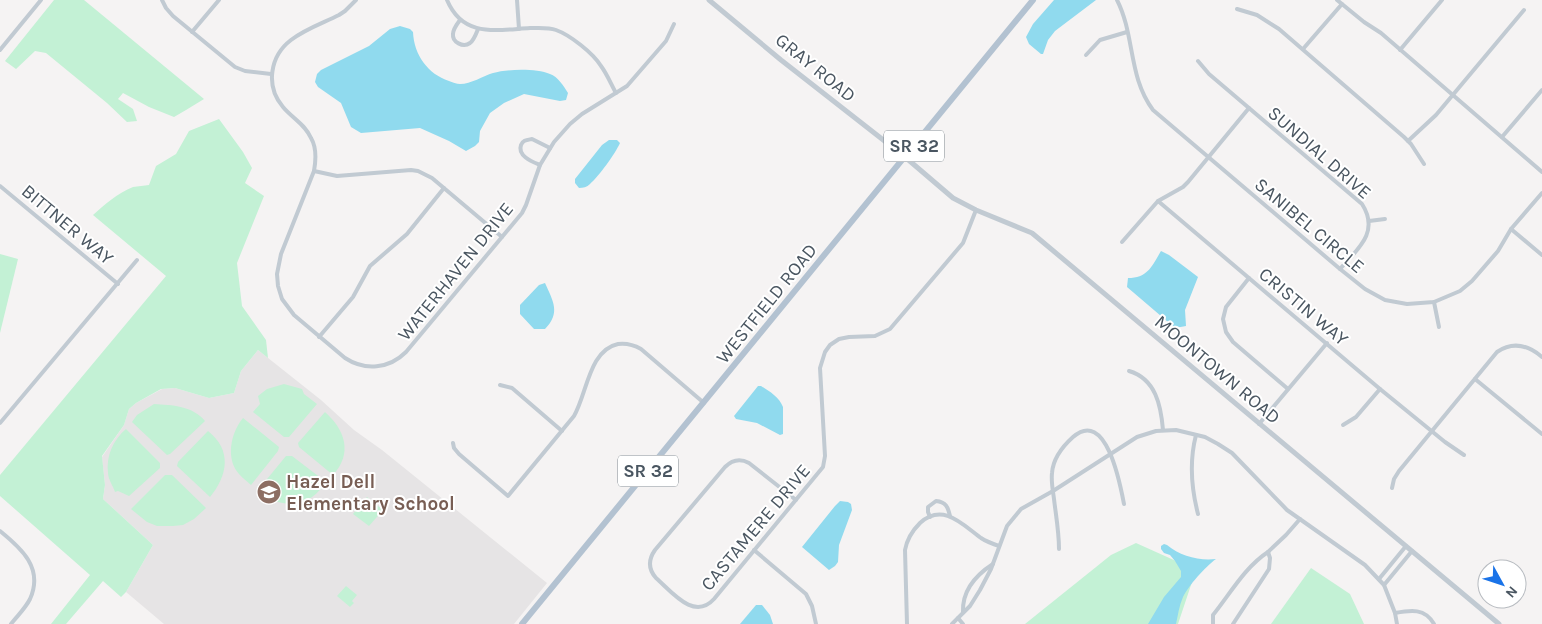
<svg xmlns="http://www.w3.org/2000/svg" width="1542" height="624" font-family="Karla,sans-serif">
  <rect width="100%" height="100%" fill="#f5f3f3"/>
  <path fill="#e6e4e5" d="M258 350 321 400 354 430 382 450 547 583 514 624H164L126 592 153 545 103 499 105 485 102 457 124 425 129 409 136 403 162 389 175 388 209 398 234 393 241 371Z"/>
  <g fill="#c3f1d5">
    <path d="M54 0H84L204 99 186 110 174 117 149 107 123 93 118 99 133 109 137 121 127 122 107 103 46 53 35 51 16 69 5 61Z"/>
    <path d="M219 119 243 152 252 168 245 183 264 196 237 263 242 306 266 340 268 358 258 350 241 371 234 393 209 398 175 388 161 389 136 403 129 409 124 425 102 456 105 485 103 499 153 545 126 592 121 597 103 581 66 624H51L90 575 0 496V475L166 276 93 215C104 205 118 193 133 187 138 186 144 186 149 185L156 166 176 154 189 131Z"/>
    <path d="M0 254 18 259 0 333Z"/>
    <path d="M284 384 302 389 304 394 317 404 289 437H284L253 412 260 404 258 396 267 389Z"/>
    <path d="M154 404C172 405 193 406 205 421L170 454 167 455 132 422 137 415Z"/>
    <path d="M325 412C345 430 353 453 333 475L299 447 298 443Z"/>
    <path d="M243 418 279 447 278 451 251 485C247 481 242 478 239 474 225 459 231 432 243 418Z"/>
    <path d="M126 429 160 463V468L129 496 118 491 115 492C113 486 108 479 108 473 106 456 113 440 126 429Z"/>
    <path d="M208 431C232 450 228 475 210 497L177 466 178 462Z"/>
    <path d="M286 456H292L326 482C322 487 318 493 312 497 295 509 272 504 258 490Z"/>
    <path d="M165 475H172L206 508 194 519 183 525 173 526H157L147 522 131 509Z"/>
    <path d="M367 497 383 510 369 526 353 514Z"/>
    <path d="M1136 543 1196 570 1178 624H1025L1111 555Z"/>
    <path d="M1311 568 1350 594 1364 624H1271Z"/>
    <path d="M346 586 357 595 352 601 354 603 350 607 337 596Z"/>
  </g>
  <g fill="#90daee">
    <path d="M1054 0H1096L1055 31 1048 40 1043 54H1041L1029 44 1026 37 1033 24Z"/>
    <path d="M400 26 410 29 413 32C414 55 428 74 449 81 452 82 457 84 460 84 471 84 483 76 493 73 507 69 536 68 550 74 558 77 563 85 568 93L566 100 560 101 524 94 504 103 490 113 480 131 479 142 475 146 466 151 449 141 420 128 361 133 351 127 341 103 318 87 315 82 317 74 321 70 369 46 390 29Z"/>
    <path d="M609 140H617L620 143C615 154 599 176 590 184 587 187 583 188 579 188L575 183V179L602 145Z"/>
    <path d="M1161 251 1169 255 1198 277 1185 310 1186 326 1175 328 1127 287 1128 278C1148 278 1152 266 1161 251Z"/>
    <path d="M545 283C553 301 561 313 545 329H534L520 314V305L539 285Z"/>
    <path d="M758 386H761C769 391 779 397 783 407V434L780 435 757 423 736 419 734 416Z"/>
    <path d="M840 501 848 502 851 504 852 510 839 545 838 562 835 566 829 570 802 547 835 506Z"/>
    <path d="M1164 544 1167 545C1180 556 1199 561 1216 559 1205 567 1189 585 1183 597 1179 606 1178 615 1176 624H1148L1164 597 1181 577V571L1175 561 1170 555 1164 553 1161 549V546Z"/>
    <path d="M756 605H762L770 615 773 624H740Z"/>
  </g>
  <g fill="none" stroke-linecap="round" stroke-linejoin="round">
    <g stroke="#c1cad2" stroke-width="4">
      <path d="M162 0 166 8 173 16 235 67 245 71 271 74"/>
      <path d="M356 0 345 11 339 15C323 23 305 29 291 40 270 56 265 86 283 107 292 118 305 124 311 138 317 148 316 160 314 171L281 254 277 274 278 286 282 299 294 315 345 358C365 371 389 369 406 352L522 213 526 205 540 165 554 142 570 124 582 114 627 86 666 41 674 24"/>
      <path d="M447 0C463 38 496 30 530 28 539 28 548 27 556 30 570 35 593 53 601 66 607 74 611 84 616 93"/>
      <path d="M517 0 519 29"/>
      <path d="M1117 0C1135 35 1128 77 1153 110L1340 269 1365 289 1385 300 1407 304 1434 302 1460 291 1472 281 1498 251 1511 229 1542 193"/>
      <path d="M1337 0 1364 22 1381 33 1542 172"/>
      <path d="M1237 9 1257 15 1279 29 1404 137 1411 144 1424 164"/>
      <path d="M460 20C457 24 453 29 453 34 452 42 463 48 470 43 474 40 476 34 478 29"/>
      <path d="M192 32 219 0"/>
      <path d="M1303 49 1342 4"/>
      <path d="M0 50 41 0"/>
      <path d="M1400 50 1442 0"/>
      <path d="M1086 55 1100 40 1127 32"/>
      <path d="M1198 61 1209 74 1362 204C1380 232 1358 249 1340 269"/>
      <path d="M1502 137 1542 90"/>
      <path d="M1408 141 1436 115 1524 10"/>
      <path d="M540 165C533 162 517 156 521 145 523 140 527 140 532 139L550 148"/>
      <path d="M314 171 337 176 411 170 418 171 432 178 502 237"/>
      <path d="M0 186 118 284"/>
      <path d="M1158 201 1380 389 1445 442 1464 455"/>
      <path d="M1369 221 1385 219"/>
      <path d="M1511 229 1542 255"/>
      <path d="M1122 242 1158 201 1183 187 1188 182 1249 108"/>
      <path d="M1249 278 1226 307 1223 319 1226 332 1233 342 1288 389"/>
      <path d="M1434 302 1439 327"/>
      <path d="M319 337 353 297 370 266 407 234 444 188"/>
      <path d="M1129 371C1156 379 1161 406 1163 430"/>
      <path d="M1475 379 1542 434"/>
      <path d="M500 385 512 388 562 431"/>
      <path d="M0 423 137 260"/>
      <path d="M1259 424 1327 343"/>
      <path d="M1343 425 1356 417 1380 389"/>
      <path d="M1196 435C1189 462 1191 487 1198 514"/>
      <path d="M453 443 454 448 459 454 508 496 574 416C587 394 589 350 618 344 626 343 634 345 641 349L704 403"/>
      <path d="M1392 488 1394 479 1399 471 1497 352C1513 341 1528 345 1542 357"/>
      <path d="M796 500 749 463C740 458 732 460 725 467L655 550C648 560 648 569 656 578 672 592 694 621 714 599L823 467 825 456 820 368 825 352 830 345 839 339 849 337 875 336 890 329 963 243 976 210"/>
      <path d="M930 517 928 512V507L936 501C946 502 948 507 950 516"/>
      <path d="M0 531C21 548 44 568 30 599 25 609 17 616 11 624"/>
      <path d="M1059 549C1059 532 1056 516 1054 499 1053 491 1051 482 1052 473 1053 459 1063 446 1073 437 1106 408 1120 483 1124 504"/>
      <path d="M754 550 806 594 812 606 816 624"/>
      <path d="M1268 552 1286 535 1300 519"/>
      <path d="M1379 579 1406 546"/>
      <path d="M1384 585 1412 551"/>
      <path d="M963 612C962 590 976 575 993 564"/>
      <path d="M1395 613C1411 610 1425 608 1434 624"/>
      <path d="M958 618 963 624"/>
      <path d="M907 624 905 550C907 539 912 531 920 523 943 502 963 525 981 538 987 542 993 544 999 546"/>
      <path d="M952 624 970 606 980 590 991 569 1007 526 1021 509 1053 491 1137 437 1156 431 1176 430 1205 437 1218 444 1232 453 1287 510 1365 565 1384 585 1395 613 1397 624"/>
      <path d="M1213 624V615C1230 594 1245 567 1268 552L1270 558 1269 569 1233 624"/>
    </g>
    <path stroke="#c1cad2" stroke-width="5" d="M709 0 781 60 905 157 953 198 976 210 1032 233 1499 624"/>
    <path stroke="#b3c2d1" stroke-width="6" d="M522 624 1033 0"/>
  </g>
  <defs>
    <symbol id="school-disc" viewBox="-11 -11 22 22"><circle r="9.5" fill="#8d6e63" stroke="#fff"/><path d="M0-5L7-2L0 1L-7-2ZM-4 1L0 2.5L4 1V4Q0 6-4 4Z" fill="#fff"/></symbol>
  </defs>
  <g fill-rule="evenodd">
    <use href="#school-disc" x="255" y="478" width="28" height="28"/>
  </g>
  <g text-anchor="middle" stroke-width="4" stroke-linejoin="round" paint-order="stroke">
    <g fill="#fff" stroke="#808990" stroke-width="1">
      <rect x="884" y="130.5" width="60" height="31" rx="4"/>
      <rect x="618" y="455.5" width="60" height="31" rx="4"/>
    </g>
    <g font-size="18" font-weight="bold" fill="#4a5661">
      <text x="914" y="152">SR 32</text>
      <text x="648" y="477">SR 32</text>
    </g>
    <g font-size="19" fill="#4a5661" stroke="#fff">
      <text transform="translate(816 67) rotate(39)" y="7">GRAY ROAD</text>
      <text transform="translate(1320 152) rotate(41)" y="7">SUNDIAL DRIVE</text>
      <text transform="translate(68 224) rotate(40)" y="7">BITTNER WAY</text>
      <text transform="translate(1310 225) rotate(40)" y="7">SANIBEL CIRCLE</text>
      <text transform="translate(455 271) rotate(-51)" y="7">WATERHAVEN DRIVE</text>
      <text transform="translate(766 303) rotate(-51)" y="7">WESTFIELD ROAD</text>
      <text transform="translate(1304 306) rotate(40)" y="7">CRISTIN WAY</text>
      <text transform="translate(1218 369) rotate(40)" y="7">MOONTOWN ROAD</text>
      <text transform="translate(755 527) rotate(-50)" y="7">CASTAMERE DRIVE</text>
    </g>
    <g font-size="19" font-weight="bold" fill="#785e54" stroke="#fff" text-anchor="start">
      <text x="286" y="488">Hazel Dell<tspan x="286" dy="22">Elementary School</tspan></text>
    </g>
  </g>
  <g transform="translate(1502 584) rotate(130)"><circle r="24" fill="#ffffff" stroke="#b7bbc0"/>
  <path d="M0-4L9 19L0 12L-9 19Z" fill="#1a73e8"/>
  <text y="-8" font-size="14" font-weight="bold" text-anchor="middle" fill="#4a5661">N</text>
  </g>
</svg>
